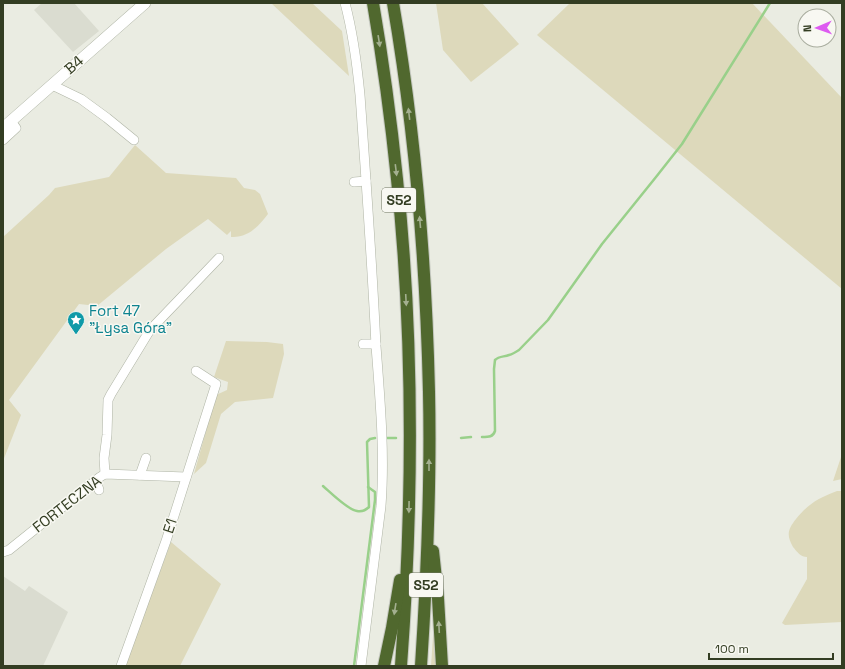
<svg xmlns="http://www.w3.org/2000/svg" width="845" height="669" font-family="'Space Grotesk',sans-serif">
  <rect width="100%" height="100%" fill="#eaece2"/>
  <g fill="#dadcd0">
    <path d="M42 3H74L99 31 73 52 34 10Z"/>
    <path d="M3 576 25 591 29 586 68 612 43 666H3Z"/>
  </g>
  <g fill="#ddd9bb">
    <path d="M271 3H312L342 31 349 76Z"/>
    <path d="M436 3H482L519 44 471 82 443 50Z"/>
    <path d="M570 3H752L842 98V289L537 35Z"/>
    <path d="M135 145 166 173 236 178 244 188 255 190 260 194 268 214C258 227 248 238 231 237V231L227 235 208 219 166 249 97 306 79 304 9 400 21 415 3 461V237L49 195 55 188 109 177Z"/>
    <path d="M226 341 267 342 283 344 284 354 273 398 235 402 221 414 206 463 194 474 216 395 227 390 228 382 214 377Z"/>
    <path d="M842 454V479L833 481Z"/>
    <path d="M837 491H842V622L785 625 782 623 807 579V557C801 557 797 552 793 547 786 535 788 529 796 519 809 503 819 498 837 491Z"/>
    <path d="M171 542 221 584 180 666H125Z"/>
    <path d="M434 621 436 666H431Z"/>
  </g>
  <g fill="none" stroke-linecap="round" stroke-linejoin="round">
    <g stroke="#99d08a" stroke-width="2.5">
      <path d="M482 437C489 437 493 437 495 431L494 369 495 360C499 356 504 357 509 355 513 354 516 352 519 350L548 320 602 244 656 177 682 144 770 3"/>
      <path d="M386 438H396"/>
      <path d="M461 438 471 437"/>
      <path d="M323 486C330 492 348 510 357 511 362 512 366 510 369 507L367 442 370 439 375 438"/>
      <path d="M354 666 375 500V492L368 487"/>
    </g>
    <defs>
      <g id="minor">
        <path d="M345 3C353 33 357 64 360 95 366 178 372 262 376 346 380 399 385 453 381 506L361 666"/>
        <path d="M52 85 81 99 107 118 134 140"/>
        <path d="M3 140 16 128 11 121"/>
        <path d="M354 182 366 181"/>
        <path d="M363 344H376"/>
        <path d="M105 474 104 458 107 435 108 400 111 394 150 330 219 258"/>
        <path d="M140 475 146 458"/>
        <path d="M96 480 99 490"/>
        <path d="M3 552 9 550 100 477 105 474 186 477"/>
        <path d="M121 666 166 541 216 384 196 371"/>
      </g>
      <path id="tertiary" d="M3 128 145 3"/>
      <g id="motorway">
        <path d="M373 3C383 61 391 120 397 179 414 340 413 504 401 666"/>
        <path d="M393 3C415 131 426 262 429 392 431 483 427 575 421 666"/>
        <path d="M433 551 438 598 442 666"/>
        <path d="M384 666 392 628 400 580"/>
      </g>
    </defs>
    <use href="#minor" stroke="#afb4a5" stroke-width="10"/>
    <use href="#tertiary" stroke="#afb4a5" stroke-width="12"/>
    <use href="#motorway" stroke="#c6c9c1" stroke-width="14"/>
    <use href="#minor" stroke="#fff" stroke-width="9"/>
    <use href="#tertiary" stroke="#fff" stroke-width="11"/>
    <use href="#motorway" stroke="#50682e" stroke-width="12"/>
  </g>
  <defs><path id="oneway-solid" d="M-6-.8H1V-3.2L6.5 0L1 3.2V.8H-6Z"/></defs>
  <g fill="#a4b090">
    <use href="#oneway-solid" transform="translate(379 41) rotate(81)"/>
    <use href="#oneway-solid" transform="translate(409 114) rotate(-97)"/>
    <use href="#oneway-solid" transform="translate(396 170) rotate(83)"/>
    <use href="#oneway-solid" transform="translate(420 222) rotate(-95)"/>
    <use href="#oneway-solid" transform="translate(406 300) rotate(87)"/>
    <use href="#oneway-solid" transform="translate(429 465) rotate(-90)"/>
    <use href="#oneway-solid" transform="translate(409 507) rotate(91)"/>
    <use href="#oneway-solid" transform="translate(395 609) rotate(99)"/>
    <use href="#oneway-solid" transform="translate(439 627) rotate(-93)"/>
  </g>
  <defs>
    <symbol id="sight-pin" viewBox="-11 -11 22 30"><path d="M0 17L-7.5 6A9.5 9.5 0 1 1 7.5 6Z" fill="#0f9aa8" stroke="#f8f8f2"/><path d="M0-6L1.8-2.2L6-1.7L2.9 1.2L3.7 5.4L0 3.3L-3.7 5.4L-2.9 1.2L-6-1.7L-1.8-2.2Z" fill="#fff"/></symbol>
  </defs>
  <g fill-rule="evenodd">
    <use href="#sight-pin" x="66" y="310" width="20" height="27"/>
  </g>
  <g text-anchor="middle" stroke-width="3" stroke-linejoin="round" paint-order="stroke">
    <g fill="#f8f8f2" stroke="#6e7560" stroke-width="1">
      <rect x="382" y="188" width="34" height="24" rx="3"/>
      <rect x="409" y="573" width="34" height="24" rx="3"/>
    </g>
    <g font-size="14" font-weight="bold" fill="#333d22">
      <text x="399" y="205">S52</text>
      <text x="426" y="590">S52</text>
    </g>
    <g font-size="15" fill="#333d22" stroke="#f8f8f2">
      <text transform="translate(74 65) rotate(-41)" y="5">B4</text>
      <text transform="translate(67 504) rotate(-38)" y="5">FORTECZNA</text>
      <text transform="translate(170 526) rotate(-72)" y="5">E1</text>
    </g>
    <g font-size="15" fill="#0d838f" stroke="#f8f8f2" text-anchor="start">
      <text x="89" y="316">Fort 47<tspan x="89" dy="17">"Łysa Góra"</tspan></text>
    </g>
  </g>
  <rect width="845" height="669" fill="none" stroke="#333d22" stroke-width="8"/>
  <g transform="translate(817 28) rotate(268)"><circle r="19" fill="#f8f8f2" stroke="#a9ad9f"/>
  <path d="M0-3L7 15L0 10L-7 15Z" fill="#dd5bf0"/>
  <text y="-6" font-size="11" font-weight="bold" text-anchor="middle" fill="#333d22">N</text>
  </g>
  <path d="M709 653v6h124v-6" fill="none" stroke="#333d22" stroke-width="2"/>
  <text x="715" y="653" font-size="12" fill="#333d22" stroke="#f8f8f2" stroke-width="3" paint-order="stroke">100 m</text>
</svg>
